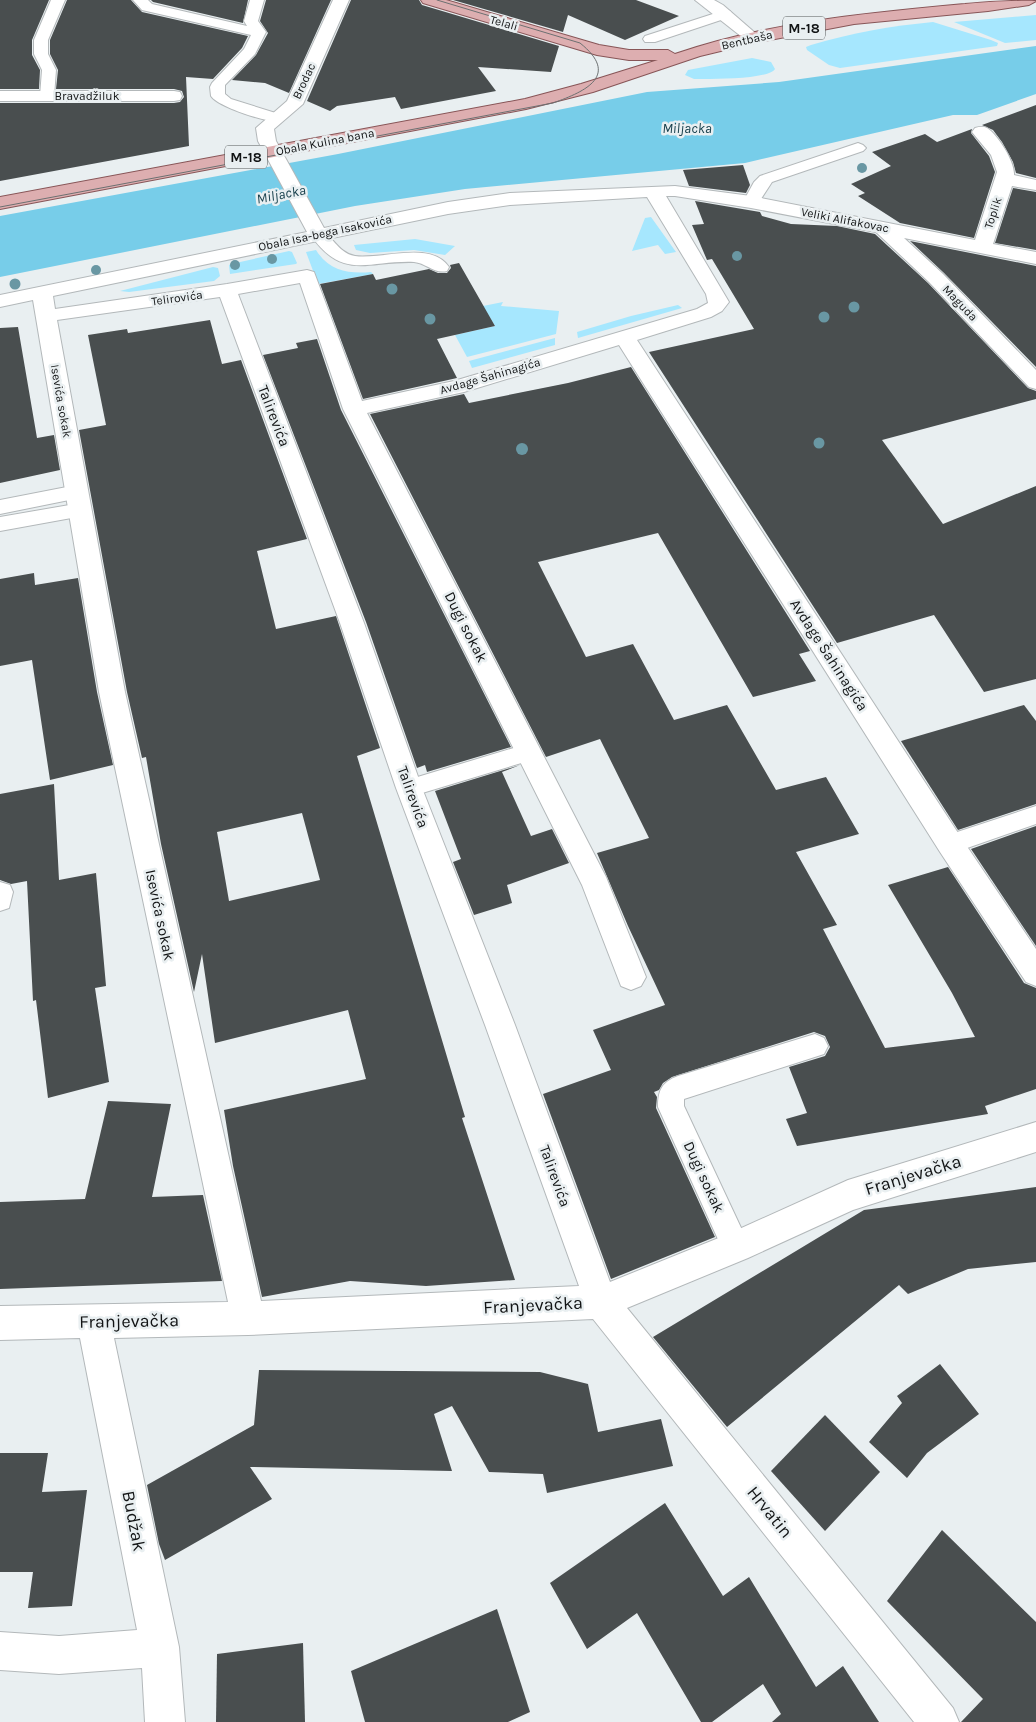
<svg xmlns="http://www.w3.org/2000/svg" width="1036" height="1722" font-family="Karla,sans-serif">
  <rect width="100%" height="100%" fill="#e9eff1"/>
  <g fill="#a6e7fe">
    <path d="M1036 15V40L1005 43 954 22Z"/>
    <path d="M933 22 991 40 998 43 997 46 840 68 829 65 807 50 806 47 811 45C851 33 891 26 933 22Z"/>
    <path d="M752 58 771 62 775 69C768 80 709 79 694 79L685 75 688 70Z"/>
    <path d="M651 217 676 252 665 254 658 245 632 251 645 218Z"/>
    <path d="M415 239 455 246 445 255 414 250 370 253 356 250 354 245Z"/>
    <path d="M316 250C329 271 349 274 371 272L373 274 318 284 306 252Z"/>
    <path d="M289 251 292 252 297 263 296 264 230 274 229 265 231 264Z"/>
    <path d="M213 267 218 268 220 276 214 281 129 292 120 291Z"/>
    <path d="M503 302 501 306 559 311 556 334 467 357 455 335 495 326 483 306Z"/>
    <path d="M678 305 682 308 578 338 577 332 631 316Z"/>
    <path d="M555 338V345L472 368 469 361Z"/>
  </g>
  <path fill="#77cde9" d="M1036 46V94L977 115H953L745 163 465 189 355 206 0 277V216L338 154 647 92 779 82Z"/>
  <g fill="#494e4f" fill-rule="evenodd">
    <path d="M0 0H49L32 40V55L40 70 39 89H0Z"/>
    <path d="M67 0H131L142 12 248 36 242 48 213 79 186 77 189 146 0 181V103H174L180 102 184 97 182 91 174 89H56L58 70 50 54V40Z"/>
    <path d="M151 0H248L243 23 153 2Z"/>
    <path d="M266 0H331L289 93 265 83 232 80 256 55 268 33 260 21Z"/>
    <path d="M351 0H419L422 5 559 46 551 72 478 67 496 91 401 109 395 97 337 106 330 111 307 101Z"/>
    <path d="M453 0H636L679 16 625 40 568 15 563 32Z"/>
    <path d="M1036 105V178L1016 173 1013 162 1002 142 993 130 982 125Z"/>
    <path d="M972 129 971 133 989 156 995 172 974 238 900 223 858 196 865 193 851 184 891 166 872 152 925 134 937 142Z"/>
    <path d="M743 165 750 185 746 193 689 186 683 170Z"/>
    <path d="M1013 188 1036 192V250L995 243Z"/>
    <path d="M695 201 760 212 762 216 791 224 837 226 875 234 928 283 1028 388 1036 391V399L882 440 943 524 1036 486V679L984 692 934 615 837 643 649 352 754 329 712 259 707 260 692 225 704 224Z"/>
    <path d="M910 241 1036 266V367L944 273Z"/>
    <path d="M459 263 495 326 437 339 457 378 363 399 320 284 373 274 376 280 429 269 438 273H447L451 268 450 265Z"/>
    <path d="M210 320 222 364 241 360 307 539 257 551 276 629 336 616 380 748 357 756 465 1117 462 1118 515 1280 426 1286 350 1281 262 1297 233 1166 224 1110 366 1079 348 1010 215 1043 202 954 194 992 161 844 146 757 142 758 127 692 79 430 106 425 88 335 127 329 128 333ZM302 813 320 880 229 901 217 832Z"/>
    <path d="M18 327 37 438 54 435 60 470 0 483V328Z"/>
    <path d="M317 339 341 410 511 747 427 772 425 765 417 768 366 622 263 355 298 348 296 343Z"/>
    <path d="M631 367 810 651 799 654 816 681 753 697 658 533 538 562 586 657 633 644 674 720 727 705 776 790 826 777 859 834 796 852 837 925 823 929 885 1048 975 1037 952 993 888 885 948 867 1024 983 1036 988V1089L985 1106 988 1114 797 1146 786 1119 807 1113 789 1067 825 1056 830 1047 825 1036 814 1032 672 1077 663 1083 659 1090 654 1092 657 1097 656 1108 715 1237 611 1279 543 1094 611 1070 593 1030 665 1005 628 926 597 853 649 838 600 739 546 757 370 414 464 394 469 403 568 383Z"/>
    <path d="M34 573 35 585 78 578 97 692 113 765 50 780 32 660 0 666V579Z"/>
    <path d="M1024 705 1036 721V804L958 830 901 741Z"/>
    <path d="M520 765 502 772 531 836 552 829 569 863 507 885 512 903 474 915 453 862 461 859 435 791Z"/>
    <path d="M54 784 59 880 96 873 106 986 95 988 109 1082 48 1098 36 1000 33 1001 27 881 11 884 0 880V794Z"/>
    <path d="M1036 826V946L971 849Z"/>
    <path d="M108 1101 171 1104 152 1197 203 1195 222 1281 0 1289V1202L85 1199Z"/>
    <path d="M1036 1187V1262L968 1269 908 1294 899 1285 727 1427 653 1337 864 1210Z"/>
    <path d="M940 1364 979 1414 927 1453 907 1478 869 1442 902 1403 897 1396Z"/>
    <path d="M259 1370 540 1372 588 1384 598 1432 661 1419 673 1466 547 1493 543 1474 489 1472 452 1406 434 1414 452 1471 250 1467 272 1499 165 1560 159 1544 147 1485 254 1425Z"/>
    <path d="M825 1415 880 1472 825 1531 771 1471Z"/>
    <path d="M0 1453H48L42 1492 87 1490 72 1606 28 1608 33 1572H0Z"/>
    <path d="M665 1503 723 1596 749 1577 816 1687 843 1666 879 1722H772L781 1714 763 1684 712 1722H701L637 1613 587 1649 550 1583Z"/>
    <path d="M942 1530 1036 1622V1722H961L983 1699 887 1601Z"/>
    <path d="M497 1609 530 1712 508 1722H365L351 1671Z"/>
    <path d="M303 1643 305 1722H216L217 1654Z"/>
  </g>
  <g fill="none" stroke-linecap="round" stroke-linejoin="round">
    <defs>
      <g id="service">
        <path d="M51 0H65L48 40V54L56 70 54 96 52 99H42L40 96 42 70 34 54V40Z"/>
        <path d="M133 0H148L152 4 247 26 244 21 250 0H264L258 21 266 32 255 54 225 85V94L231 99 282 115 284 118 282 121C270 124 218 107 211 96L210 87 212 83 244 49 251 35 142 10Z"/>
        <path d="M725 10 730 11 732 14 730 17 655 42H645L643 39 645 36Z"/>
        <path d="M858 143 863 145 866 148 863 151 772 182 757 205H745L743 202 754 182 760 176Z"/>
        <path d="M318 229C332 233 337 253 355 256 381 260 431 240 449 267L447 271C434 274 426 263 414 262 368 260 343 282 310 234L312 231Z"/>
        <path d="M77 485 84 487 87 492 84 497 0 514V500Z"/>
        <path d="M81 503 88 505 91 510 88 515 0 531V517Z"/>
        <path d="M530 743 538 746 541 752 538 758 409 797 401 794 398 788 401 782Z"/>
        <path d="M1036 806V824L950 854 942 851 938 844 942 837Z"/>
        <path d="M0 882 10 885 13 892 9 908 0 911Z"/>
        <path d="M815 1034 824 1038 828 1046 824 1054 684 1099V1106L750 1247 746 1257 736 1261 726 1257 658 1107C658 1090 662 1082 678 1076Z"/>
      </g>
      <path id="pedestrian" d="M0 91H174L180 92 182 96 180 100 174 101H0Z"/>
      <g id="minor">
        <path d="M333 0H349L303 104 274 129 276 141 324 228 448 202 510 193 675 186 751 196 975 240 997 172 991 155 972 132 975 128C979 127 983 126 987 128 998 135 1015 162 1014 175L1036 180V190L1012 186 993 244 1036 252V264L904 238 943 274 1036 370V389L1029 387 929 282 876 232 751 208 675 196H666L729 302 722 311 711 317 637 340 960 836 1036 949V986L1026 982 940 852 619 345 464 392 367 413 606 877 646 977 641 986 631 990 621 986 582 885 343 409 300 283 238 294 364 623 422 788 515 1025 610 1282 726 1235 848 1180 1036 1122V1152L853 1210 748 1258 627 1308 953 1708 959 1722H914L593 1319 248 1335 114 1338 179 1647 185 1722H145L142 1668 59 1674 0 1670V1632L59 1636 137 1630 80 1338 0 1340V1306L228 1302 99 692 33 300 0 307V295L307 232 258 141 256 128 287 101ZM647 197 706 294 708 303 697 309 454 381 362 401 314 272 307 270 227 284 55 309 53 296 448 214 510 205ZM220 297 340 623 396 788 485 1025 579 1286 261 1301 125 692 57 320Z"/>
        <path d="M695 0H714L723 5 761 38 759 41H747Z"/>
      </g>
      <path id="primary" d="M421 0H446L599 45 629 50H668L675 54C768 22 868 13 965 4 981 2 1024 0 1036 1L1029 5 988 11 854 24 754 43 700 56 593 92 526 109 0 209V197L525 99 581 84 658 60H629L597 55 423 3Z"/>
    </defs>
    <use href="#service" stroke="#b3b8ba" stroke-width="2"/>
    <use href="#pedestrian" stroke="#b3b8ba" stroke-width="2"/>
    <use href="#minor" stroke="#b3b8ba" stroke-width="2"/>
    <use href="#primary" stroke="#875557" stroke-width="2"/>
    <use href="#service" fill="#fff" fill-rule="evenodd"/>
    <use href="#pedestrian" fill="#fff" fill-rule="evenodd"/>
    <use href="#minor" fill="#fff" fill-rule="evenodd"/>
    <use href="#primary" fill="#ddaeb0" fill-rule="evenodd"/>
    <path stroke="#6c7071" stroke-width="1" d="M0 207 553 103C587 91 620 75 580 43L437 0"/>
  </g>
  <g fill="#6997a3">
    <circle cx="862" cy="168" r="5"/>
    <circle cx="737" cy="256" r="5"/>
    <circle cx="272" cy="259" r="5"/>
    <circle cx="235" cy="265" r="5"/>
    <circle cx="96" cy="270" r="5"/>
    <circle cx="15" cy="284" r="5.5"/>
    <circle cx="392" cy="289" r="5.5"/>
    <circle cx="854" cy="307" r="5.5"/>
    <circle cx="824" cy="317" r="5.5"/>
    <circle cx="430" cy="319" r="5.5"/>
    <circle cx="819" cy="443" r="5.5"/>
    <circle cx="522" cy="449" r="6"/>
  </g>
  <g text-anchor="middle" stroke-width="5" stroke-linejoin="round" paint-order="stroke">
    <g font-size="12" fill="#121415" stroke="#e9eff1">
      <text transform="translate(504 23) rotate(16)" y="4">Telali</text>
      <text transform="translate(747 40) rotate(-13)" y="4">Bentbaša</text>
      <text transform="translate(304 81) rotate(-65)" y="4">Brodac</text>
      <text x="87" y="100">Bravadžiluk</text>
      <text transform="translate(325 142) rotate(-11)" y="4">Obala Kulina bana</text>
      <text transform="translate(993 213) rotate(-72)" y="4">Toplik</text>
      <text transform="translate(845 220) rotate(11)" y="4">Veliki Alifakovac</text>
      <text transform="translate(325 233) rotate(-12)" y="4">Obala Isa-bega Isakovića</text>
      <text transform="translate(177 298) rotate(-8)" y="4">Telirovića</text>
      <text transform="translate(960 303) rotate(46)" y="4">Maguda</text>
      <text transform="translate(490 376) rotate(-16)" y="4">Avdage Šahinagića</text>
      <text transform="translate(61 401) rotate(80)" y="4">Isevića sokak</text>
    </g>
    <g fill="#e9eff1" stroke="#525657" stroke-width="1">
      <rect x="783" y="16.5" width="42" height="23" rx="4"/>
      <rect x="225" y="145.5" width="42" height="23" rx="4"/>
    </g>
    <g font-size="14" font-weight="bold" fill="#121415">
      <text x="804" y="33">M-18</text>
      <text x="246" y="162">M-18</text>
    </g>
    <g font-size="14" font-style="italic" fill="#19414d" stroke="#e9eff1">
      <text x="687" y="133">Miljacka</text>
      <text transform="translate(281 194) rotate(-11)" y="5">Miljacka</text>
    </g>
    <g font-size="15" fill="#121415" stroke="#e9eff1">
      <text transform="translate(274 416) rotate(69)" y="5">Talirevića</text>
      <text transform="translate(466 627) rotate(63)" y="5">Dugi sokak</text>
      <text transform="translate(829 655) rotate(57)" y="5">Avdage Šahinagića</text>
      <text transform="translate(413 797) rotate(70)" y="5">Talirevića</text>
      <text transform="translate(160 915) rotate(78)" y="5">Isevića sokak</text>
      <text transform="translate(555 1176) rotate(70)" y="5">Talirevića</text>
      <text transform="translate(704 1177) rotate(65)" y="5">Dugi sokak</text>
    </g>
    <g font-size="18" fill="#121415" stroke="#e9eff1">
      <text transform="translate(913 1175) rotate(-17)" y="6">Franjevačka</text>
      <text transform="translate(533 1305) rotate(-3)" y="6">Franjevačka</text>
      <text transform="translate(129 1321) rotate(-1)" y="6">Franjevačka</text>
      <text transform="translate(770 1512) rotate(51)" y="6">Hrvatin</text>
      <text transform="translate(134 1521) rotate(79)" y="6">Budžak</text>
    </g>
  </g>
</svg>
